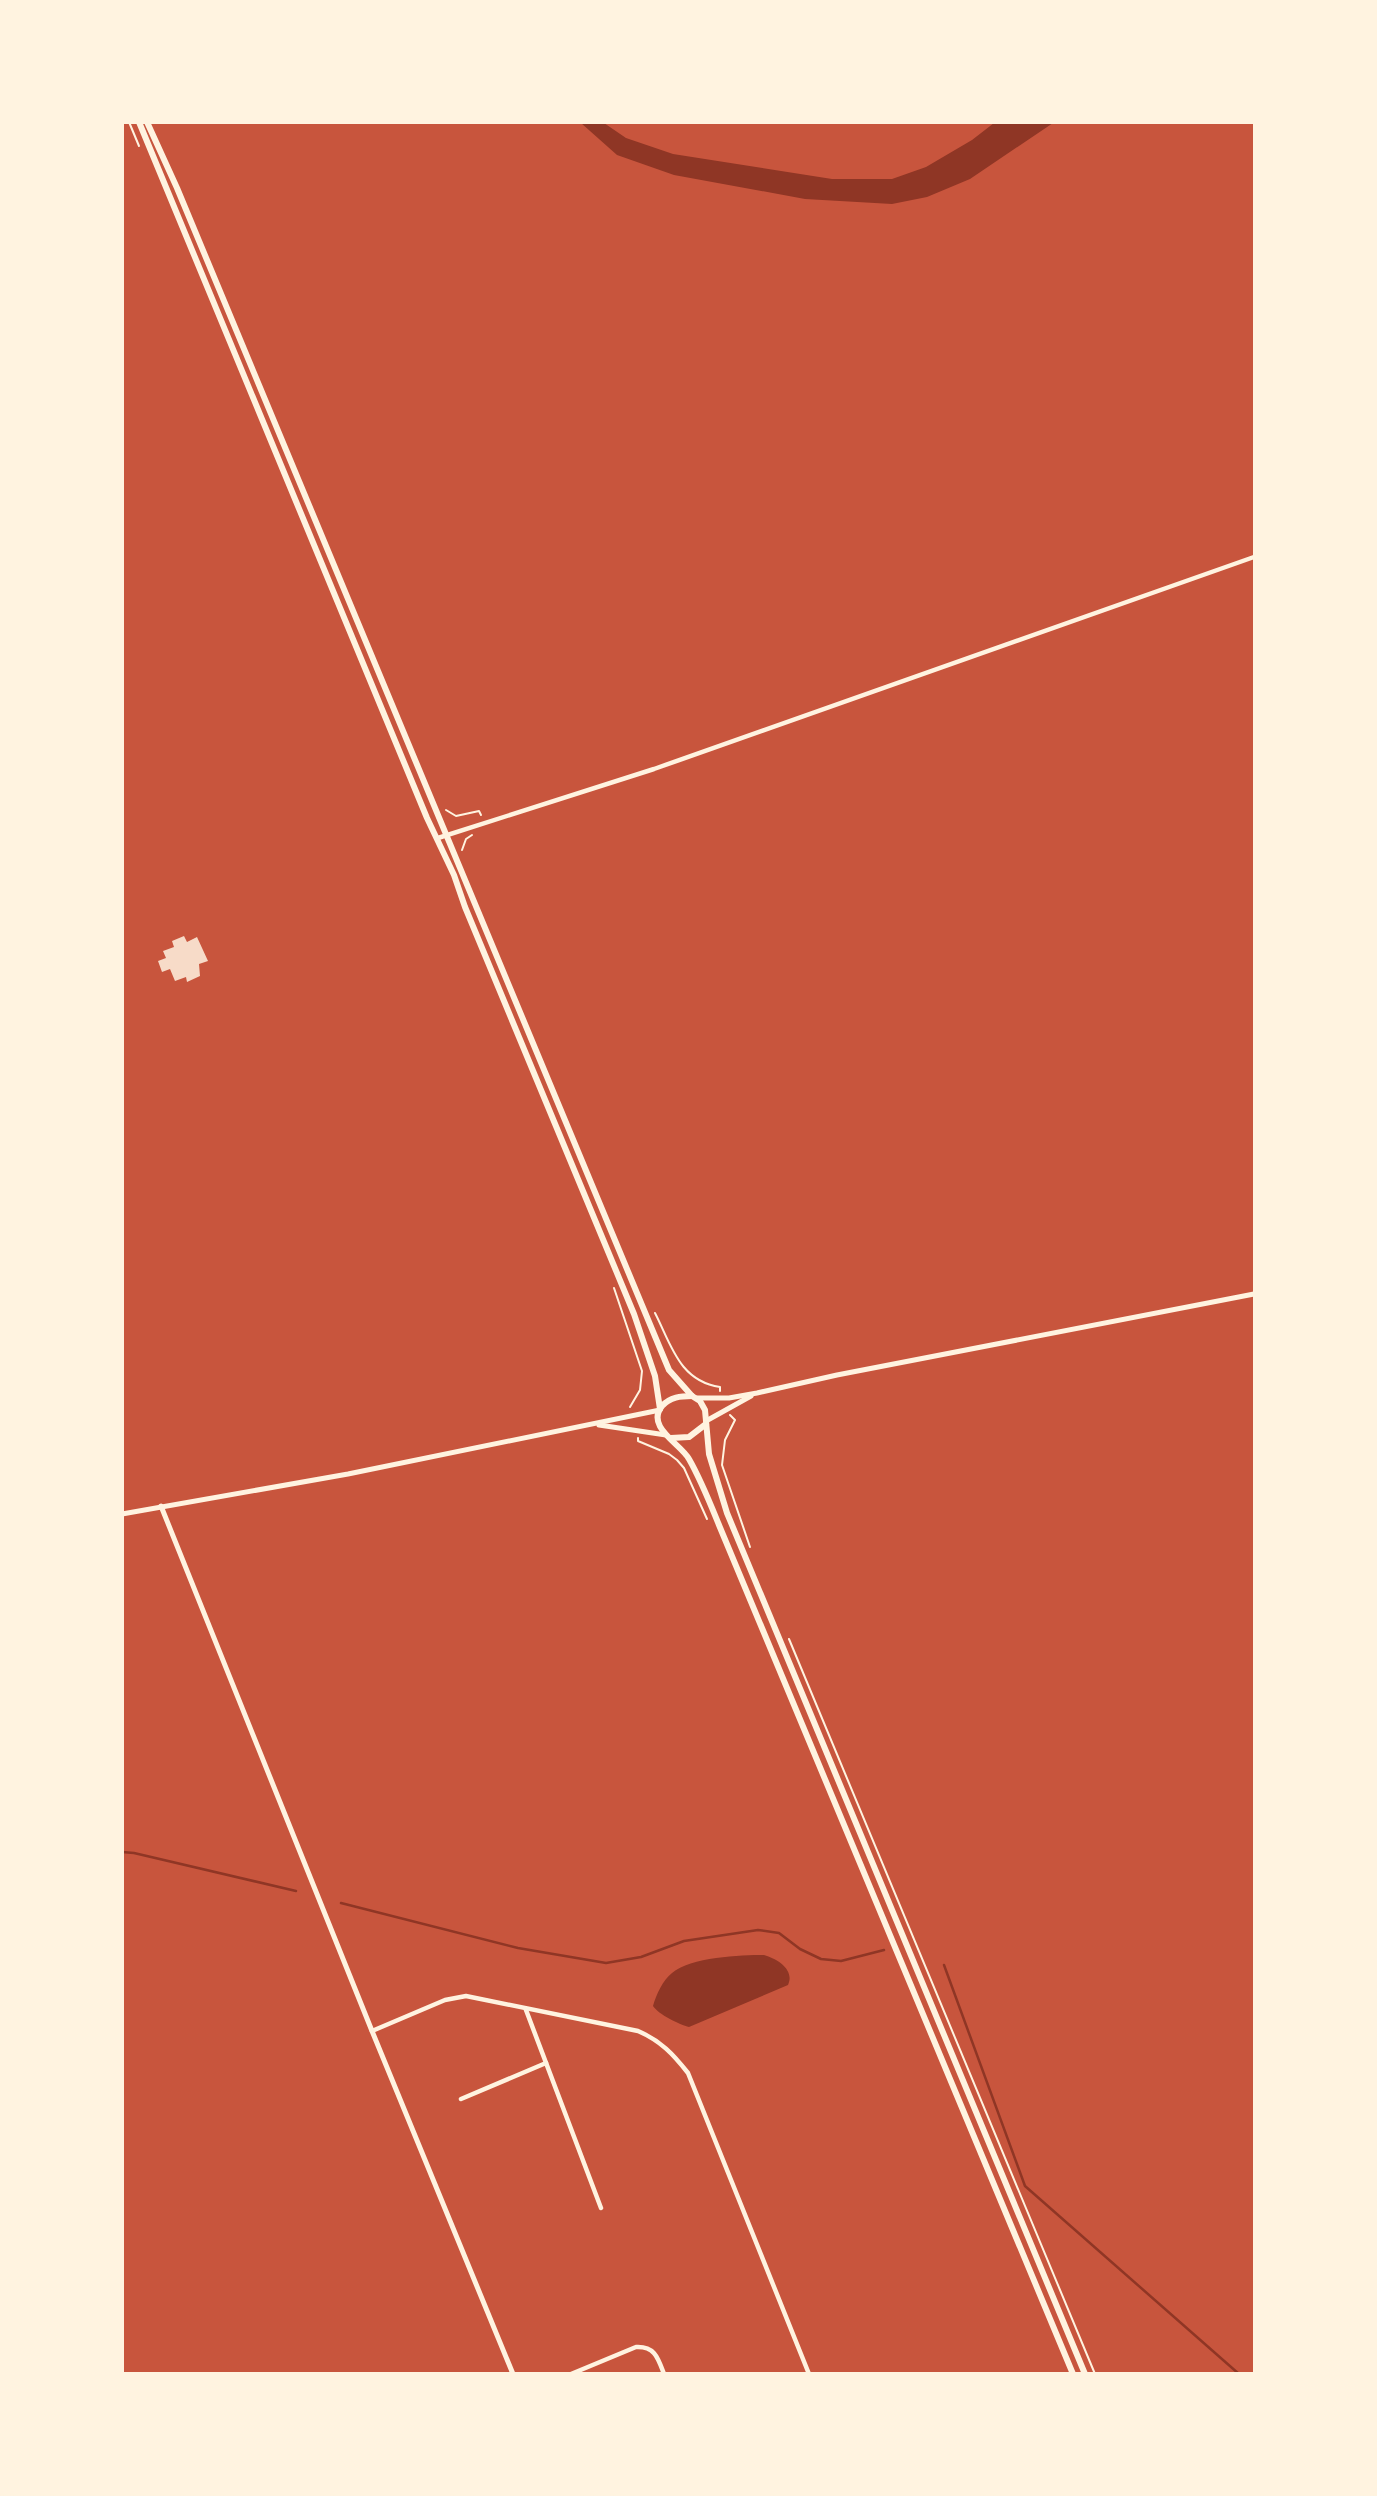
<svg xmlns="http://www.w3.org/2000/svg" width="1377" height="2496" font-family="Cabin,sans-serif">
  <rect width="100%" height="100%" fill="#c8553d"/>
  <g fill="#8f3625">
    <path d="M581 123H604L626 138 673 154 832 179H892L926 167 972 140 994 123H1053L970 179 927 197 892 204 805 199 674 175 617 155Z"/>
    <path d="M764 1955C778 1959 795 1970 788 1985L689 2027C680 2025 658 2014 653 2006 656 1995 663 1980 672 1973 690 1957 741 1955 764 1955Z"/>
  </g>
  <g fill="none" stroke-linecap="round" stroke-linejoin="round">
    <g stroke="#8f3625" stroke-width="2.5">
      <path d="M122 1852 134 1853 296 1891"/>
      <path d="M341 1903 518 1948 606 1963 641 1957 684 1941 758 1930 779 1933 800 1949 821 1959 841 1961 884 1950"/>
      <path d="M944 1965 1025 2186 1239 2374"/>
    </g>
  </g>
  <path fill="#f7dbc8" d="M184 936 187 942 197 937 208 961 199 964 200 976 187 982 186 977 175 981 170 969 162 972 158 961 166 958 163 951 174 947 172 941Z"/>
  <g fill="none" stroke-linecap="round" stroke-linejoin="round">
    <g stroke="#fff3e0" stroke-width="2">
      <path d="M129 122 139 146"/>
      <path d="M446 810 456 816 479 811 481 815"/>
      <path d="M462 850 466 839 472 835"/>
      <path d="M614 1288 642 1371 640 1390 630 1407"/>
      <path d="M655 1313C671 1344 679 1381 720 1387V1391"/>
      <path d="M730 1415 735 1420 725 1440 722 1465 750 1547"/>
      <path d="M638 1438V1441L669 1454 677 1460 684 1468 707 1519"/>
      <path d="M789 1639 1095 2374"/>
    </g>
    <g stroke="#fff3e0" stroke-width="4.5">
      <path d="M438 838 654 769 1254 557"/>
      <path d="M526 2010 601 2208"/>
      <path d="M372 2031 445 2000 466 1996 638 2031C661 2041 673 2054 688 2073L809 2374"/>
      <path d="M461 2099 546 2063"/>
      <path d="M571 2374 636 2347C655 2346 658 2358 664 2374"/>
    </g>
    <g stroke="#fff3e0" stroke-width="5">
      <path d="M697 1398H729L757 1393 837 1375 1254 1294"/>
      <path d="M706 1421 751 1396"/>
      <path d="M599 1425 666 1435"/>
      <path d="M161 1506 372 2031 513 2374"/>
      <path d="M122 1514 348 1474 660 1410"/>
    </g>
    <g stroke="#fff3e0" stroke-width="6">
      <path d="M139 122 427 818 454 875 465 907 634 1314 655 1376 660 1409"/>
      <path d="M147 122 177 188 669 1370 692 1396 700 1401 705 1410 709 1454 727 1513 1085 2374"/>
      <path d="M692 1396C681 1396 670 1397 662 1406 645 1427 681 1444 689 1459 701 1480 710 1503 719 1525L1073 2374"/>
      <path d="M671 1438 689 1437 706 1424"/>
    </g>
  </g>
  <rect width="1377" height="2496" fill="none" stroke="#fff3e0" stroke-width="248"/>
</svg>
